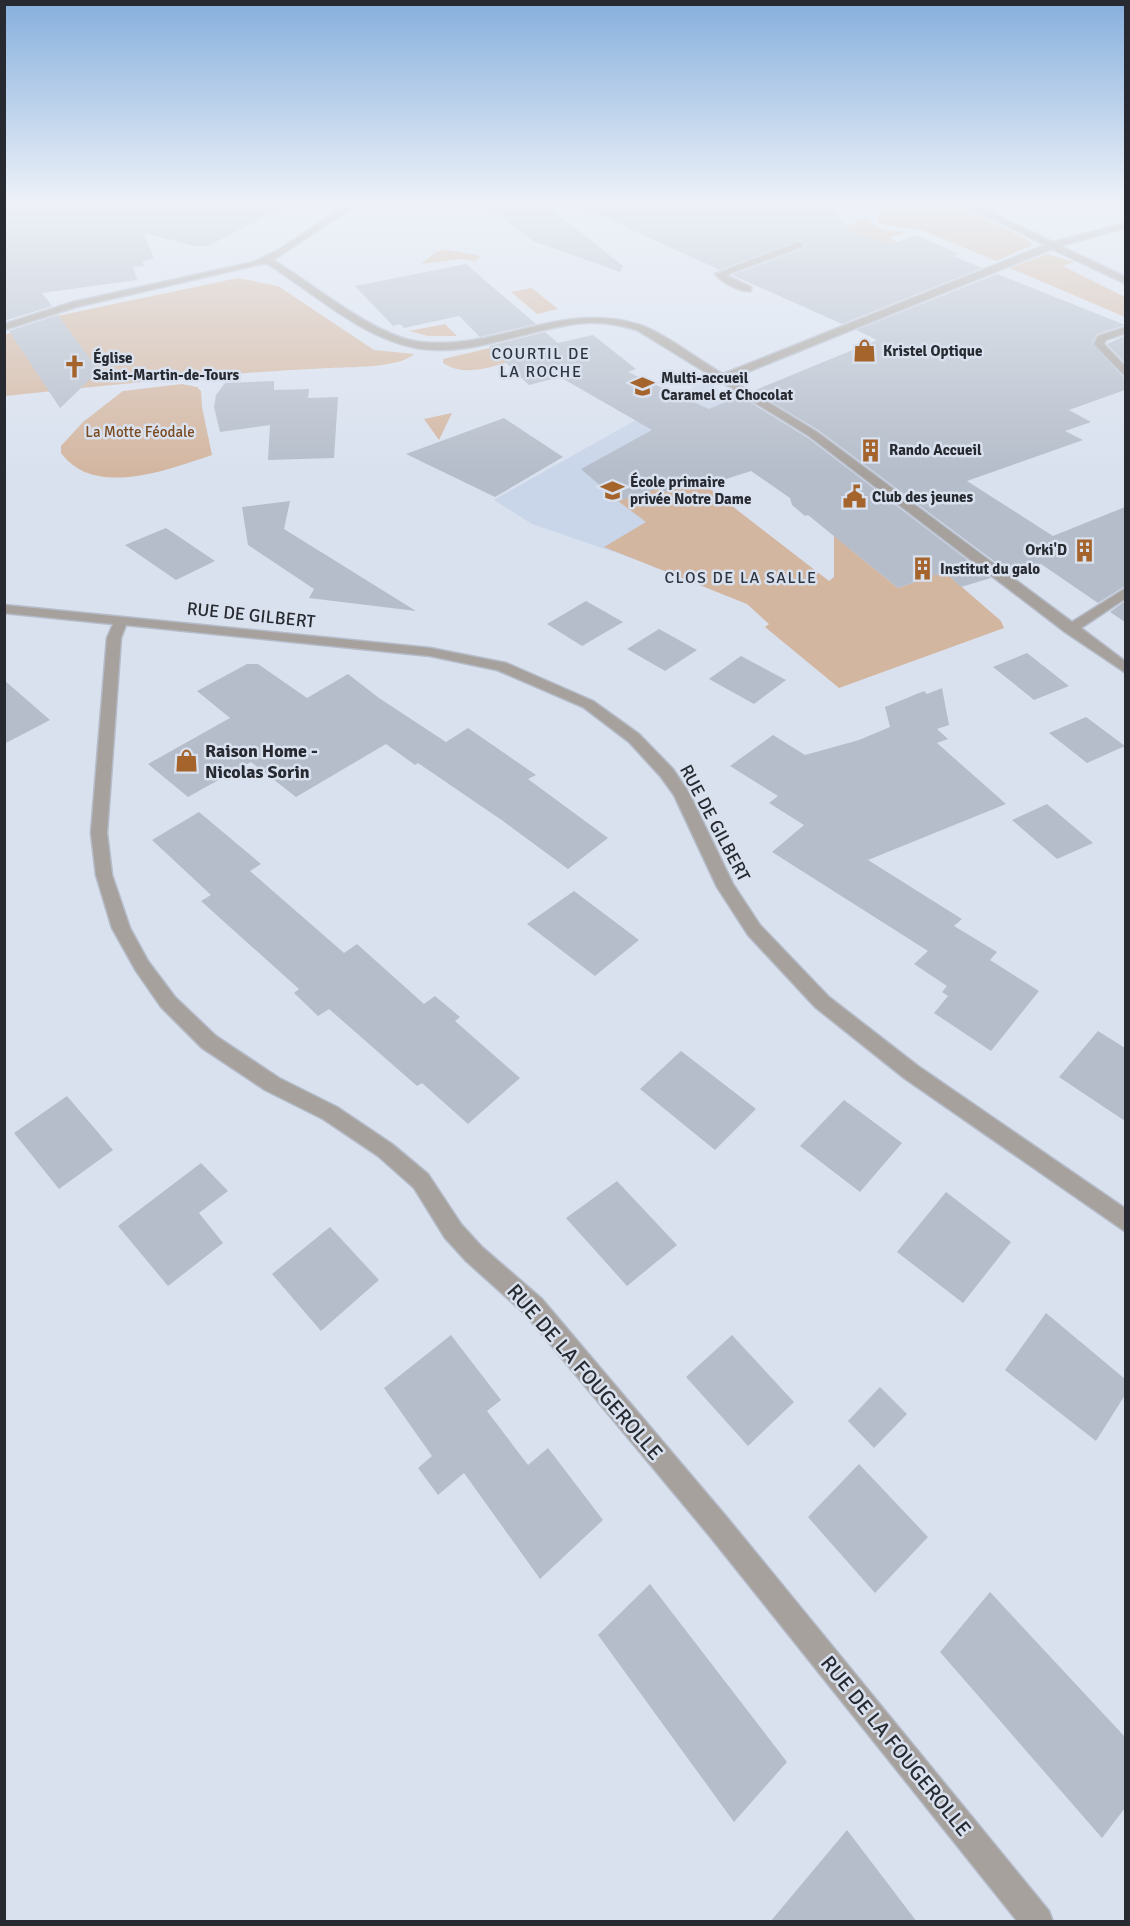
<svg xmlns="http://www.w3.org/2000/svg" width="1130" height="1926" font-family="Signika,sans-serif">
  <rect width="100%" height="100%" fill="#d9e1ef"/>
  <path fill="#c9d5e9" d="M705 381 781 428 689 473 738 510 634 559 532 524 494 500Z"/>
  <g fill="#d3b6a0">
    <path d="M916 202H952L1026 239 1033 245 996 261 924 231 879 224 876 219 881 212Z"/>
    <path d="M868 218 869 222 884 230 906 232 890 238 897 242 818 271 812 239Z"/>
    <path d="M447 250 481 256 475 261 461 259 421 264 436 252Z"/>
    <path d="M1047 254 1074 262 1063 266 1125 297V317L1010 268Z"/>
    <path d="M238 278 278 286 374 350 414 354C400 368 349 367 329 368 220 373 113 385 5 396L4 336 7 334 57 316Z"/>
    <path d="M532 288 558 309 537 314 511 292Z"/>
    <path d="M445 324 457 336H428L409 331Z"/>
    <path d="M519 341 522 358C498 364 466 379 443 363V359Z"/>
    <path d="M182 384 197 387 201 391 202 407 212 455C169 469 95 499 61 453V446L83 422 123 391Z"/>
    <path d="M452 413 439 440 424 419Z"/>
    <path d="M701 482 829 581 834 577V508L850 549 898 588 934 575 947 574 1001 621 1004 628 839 688 765 627 769 624 747 604 604 547 646 522 618 501 659 488 664 492Z"/>
  </g>
  <g fill="#b5bdca">
    <path d="M4 202H294L208 246H194L144 233 154 259 142 261 144 266 133 267 137 280 42 293 52 306 4 321Z"/>
    <path d="M482 202H542L623 266 620 272 533 241Z"/>
    <path d="M570 202H824L853 233 889 245 916 235 959 254 953 256 982 268 842 324 732 275 803 249 805 244 800 240 720 270Z"/>
    <path d="M466 264 536 324 480 337 459 316 404 328 400 324 393 326 355 286Z"/>
    <path d="M997 274 1125 325 1097 334 1092 343 1125 379V390L1069 410 1091 422 1065 431 1083 440 967 481 1053 536 1125 507V586L1098 603 1041 564 1010 573 818 430 753 391 877 340 856 330Z"/>
    <path d="M58 315 99 371 60 408 9 331Z"/>
    <path d="M545 332 558 343 593 335 636 369 628 372 645 380H653L654 384 709 409 740 396 808 438 991 578 961 587 947 574 934 575 898 588 808 515 805 516 792 505 790 498 751 471 723 480 718 476 664 492 659 488 618 501 581 469 652 430 560 377 529 385 489 346Z"/>
    <path d="M1125 336V363L1107 344Z"/>
    <path d="M274 381V390L309 389 308 398 338 397 334 458 268 460 270 425 220 432 214 407 216 395 225 383Z"/>
    <path d="M504 418 563 457 495 497 406 454Z"/>
    <path d="M290 501 284 529 416 611 309 598 314 589 248 545 242 507Z"/>
    <path d="M166 528 215 561 176 580 125 545Z"/>
    <path d="M586 601 623 622 582 646 547 624Z"/>
    <path d="M1125 601V622L1110 612Z"/>
    <path d="M659 629 697 650 665 671 627 649Z"/>
    <path d="M1027 653 1069 686 1034 700 993 667Z"/>
    <path d="M741 656 786 680 754 704 709 679Z"/>
    <path d="M247 664H258L307 698 348 674 379 698 446 742 468 728 536 775 528 779 608 838 568 869 503 821 418 763 415 765 386 744 296 797 251 762 188 797 148 764 230 718 197 691Z"/>
    <path d="M4 680 50 720 4 744Z"/>
    <path d="M942 688 949 725 937 729 948 739 937 743 1006 804 868 860 962 919 954 926 997 952 990 960 1039 991 991 1051 934 1013 948 996 942 992 947 986 914 964 928 951 772 852 804 825 769 803 778 796 730 766 773 735 805 755 859 740 890 727 885 707 924 691 927 694Z"/>
    <path d="M1086 717 1125 746 1087 763 1049 733Z"/>
    <path d="M1047 804 1093 843 1057 859 1012 820Z"/>
    <path d="M199 812 261 864 250 871 344 953 357 944 424 1004 435 996 460 1017 455 1021 520 1078 468 1124 422 1083 417 1086 329 1009 318 1016 294 993 299 989 201 901 211 895 152 840Z"/>
    <path d="M574 891 639 940 595 976 527 924Z"/>
    <path d="M1098 1031 1125 1048V1121L1059 1077Z"/>
    <path d="M681 1051 756 1109 715 1150 640 1089Z"/>
    <path d="M67 1096 113 1150 59 1189 14 1133Z"/>
    <path d="M844 1100 902 1143 860 1192 800 1146Z"/>
    <path d="M201 1163 228 1191 199 1213 223 1243 168 1286 118 1226Z"/>
    <path d="M617 1181 677 1245 627 1286 566 1218Z"/>
    <path d="M946 1192 1011 1242 963 1303 897 1252Z"/>
    <path d="M330 1227 379 1280 321 1331 272 1274Z"/>
    <path d="M1046 1313 1125 1379V1395L1096 1441 1005 1370Z"/>
    <path d="M451 1335 501 1400 487 1411 528 1465 548 1448 603 1520 540 1579 464 1473 438 1495 418 1468 432 1456 384 1388Z"/>
    <path d="M732 1335 794 1402 748 1446 686 1377Z"/>
    <path d="M880 1387 907 1414 874 1448 848 1421Z"/>
    <path d="M859 1464 928 1537 875 1593 808 1517Z"/>
    <path d="M650 1584 787 1762 734 1822 598 1635Z"/>
    <path d="M990 1592 1125 1737V1808L1102 1838 940 1652Z"/>
    <path d="M847 1830 917 1922H770Z"/>
  </g>
  <g fill="none" stroke-linecap="round" stroke-linejoin="round">
    <defs>
      <g id="minor">
        <path d="M351 202H361L273 260C312 283 375 337 420 342 497 351 562 300 640 325 664 333 700 361 723 374L1045 245 958 202H969L1053 242 1126 223V228L1060 246 1126 277V284L1052 249 730 379 817 432 1072 622 1126 588V598L1081 628 1126 662V673L1065 632 809 436 637 330C619 325 601 321 583 323 528 328 472 358 416 348 360 337 313 292 266 263L76 307 4 330V324L73 302 254 262 280 249Z"/>
        <path d="M799 242 803 245 802 247 726 275 751 287V291C739 292 723 283 715 274Z"/>
        <path d="M1126 327V333L1106 340 1104 344 1126 367V377L1094 344 1098 336Z"/>
        <path d="M4 605 430 648 506 663 593 701 639 734 673 769 689 793 733 884 760 925 829 997 918 1066 1126 1209V1232L904 1078 815 1007 748 935 717 887 674 795 661 777 629 742 583 707 497 670 430 656 126 625 121 638 107 833 112 875 130 928 148 961 175 997 216 1036 279 1078 337 1107 392 1144 428 1174 461 1224 482 1247 542 1299 730 1521 1049 1911 1053 1922H1018L712 1539 526 1315 466 1261 445 1238 414 1188 378 1156 323 1119 265 1090 202 1048 161 1007 136 971 112 928 96 875 91 833 107 638 113 624 4 613Z"/>
      </g>
    </defs>
    <use href="#minor" stroke="#b5bcc9" stroke-width="3"/>
    <use href="#minor" fill="#a7a19d" fill-rule="evenodd"/>
  </g>
  <linearGradient id="sky" x2="0" y2="1"><stop stop-color="#86afdd"/><stop offset="0.43" stop-color="#eef2f8"/><stop offset="1" stop-color="#eef2f8" stop-opacity="0"/></linearGradient>
  <rect width="1130" height="472" fill="url(#sky)"/>
  <defs>
    <symbol id="shop-bare" viewBox="-9 -9 18 18"><path d="M-5-2.5h2.3a2.7 3.5 0 0 1 5.4 0H5L5.5 6h-11ZM-1.5-2.5h3a1.5 2.3 0 0 0-3 0Z" fill="#a4642c" stroke="#d9e1ef" stroke-width="2.5" paint-order="stroke"/></symbol>
    <symbol id="church-bare" viewBox="-9 -9 18 18"><path d="M-1.2-6h2.4v3.5h3.3v2.4h-3.3V6h-2.4V-.1h-3.3v-2.4h3.3Z" fill="#a4642c" stroke="#d9e1ef" stroke-width="2.5" paint-order="stroke"/></symbol>
    <symbol id="school-bare" viewBox="-9 -9 18 18"><path d="M0-5L7-2L0 1L-7-2ZM-4 1L0 2.5L4 1V4Q0 6-4 4Z" fill="#a4642c" stroke="#d9e1ef" stroke-width="2.5" paint-order="stroke"/></symbol>
    <symbol id="building-bare" viewBox="-9 -9 18 18"><path d="M-4-6H4V6H1V3H-1V6H-4ZM-2.5-4.3h1.7v1.8h-1.7ZM.8-4.3h1.7v1.8H.8ZM-2.5-1h1.7V.8h-1.7ZM.8-1h1.7V.8H.8Z" fill="#a4642c" stroke="#d9e1ef" stroke-width="2.5" paint-order="stroke"/></symbol>
    <symbol id="civic-bare" viewBox="-9 -9 18 18"><path d="M-.6-6.5H3V-4.5H.6V-3L4-1V1h2V6H-6V1h2V-1L-.6-3ZM-1.2 2.5V6h2.4V2.5Z" fill="#a4642c" stroke="#d9e1ef" stroke-width="2.5" paint-order="stroke"/></symbol>
  </defs>
  <g fill-rule="evenodd">
    <use href="#shop-bare" x="848" y="334" width="33" height="33"/>
    <use href="#church-bare" x="58" y="350" width="33" height="33"/>
    <use href="#school-bare" x="626" y="370" width="33" height="33"/>
    <use href="#building-bare" x="854" y="434" width="33" height="33"/>
    <use href="#school-bare" x="596" y="474" width="33" height="33"/>
    <use href="#civic-bare" x="838" y="480" width="33" height="33"/>
    <use href="#building-bare" x="1068" y="534" width="33" height="33"/>
    <use href="#building-bare" x="906" y="552" width="33" height="33"/>
    <use href="#shop-bare" x="170" y="744" width="33" height="33"/>
  </g>
  <g text-anchor="middle" stroke-width="5" stroke-linejoin="round" paint-order="stroke">
    <g font-size="15" font-weight="bold" fill="#272a30" stroke="#d9e1ef" text-anchor="start">
      <text x="883" y="356">Kristel Optique</text>
      <text x="93" y="363">Église<tspan x="93" dy="17">Saint-Martin-de-Tours</tspan></text>
      <text x="661" y="383">Multi-accueil<tspan x="661" dy="17">Caramel et Chocolat</tspan></text>
      <text x="889" y="455">Rando Accueil</text>
      <text x="630" y="487">École primaire<tspan x="630" dy="17">privée Notre Dame</tspan></text>
      <text x="872" y="502">Club des jeunes</text>
      <text x="1067" y="555" text-anchor="end">Orki'D</text>
      <text x="940" y="574">Institut du galo</text>
    </g>
    <g font-size="15" fill="#7b4a1f" stroke="#d9e1ef">
      <text x="140" y="437">La Motte Féodale</text>
    </g>
    <g font-size="16" letter-spacing="1.5" fill="#2f3540" stroke="#d9e1ef">
      <text x="541" y="359">COURTIL DE<tspan x="541" dy="18">LA ROCHE</tspan></text>
      <text x="741" y="583">CLOS DE LA SALLE</text>
    </g>
    <g font-size="18" fill="#272a30" stroke="#d9e1ef">
      <text transform="translate(251 615) rotate(6)" y="6">RUE DE GILBERT</text>
      <text transform="translate(715 823) rotate(62)" y="6">RUE DE GILBERT</text>
    </g>
    <g font-size="18" font-weight="bold" fill="#272a30" stroke="#d9e1ef" text-anchor="start">
      <text x="205" y="757">Raison Home -<tspan x="205" dy="21">Nicolas Sorin</tspan></text>
    </g>
    <g font-size="21" fill="#272a30" stroke="#d9e1ef">
      <text transform="translate(585 1372) rotate(49)" y="7">RUE DE LA FOUGEROLLE</text>
      <text transform="translate(896 1746) rotate(51)" y="7">RUE DE LA FOUGEROLLE</text>
    </g>
  </g>
  <rect width="1130" height="1926" fill="none" stroke="#272a30" stroke-width="12"/>
</svg>
